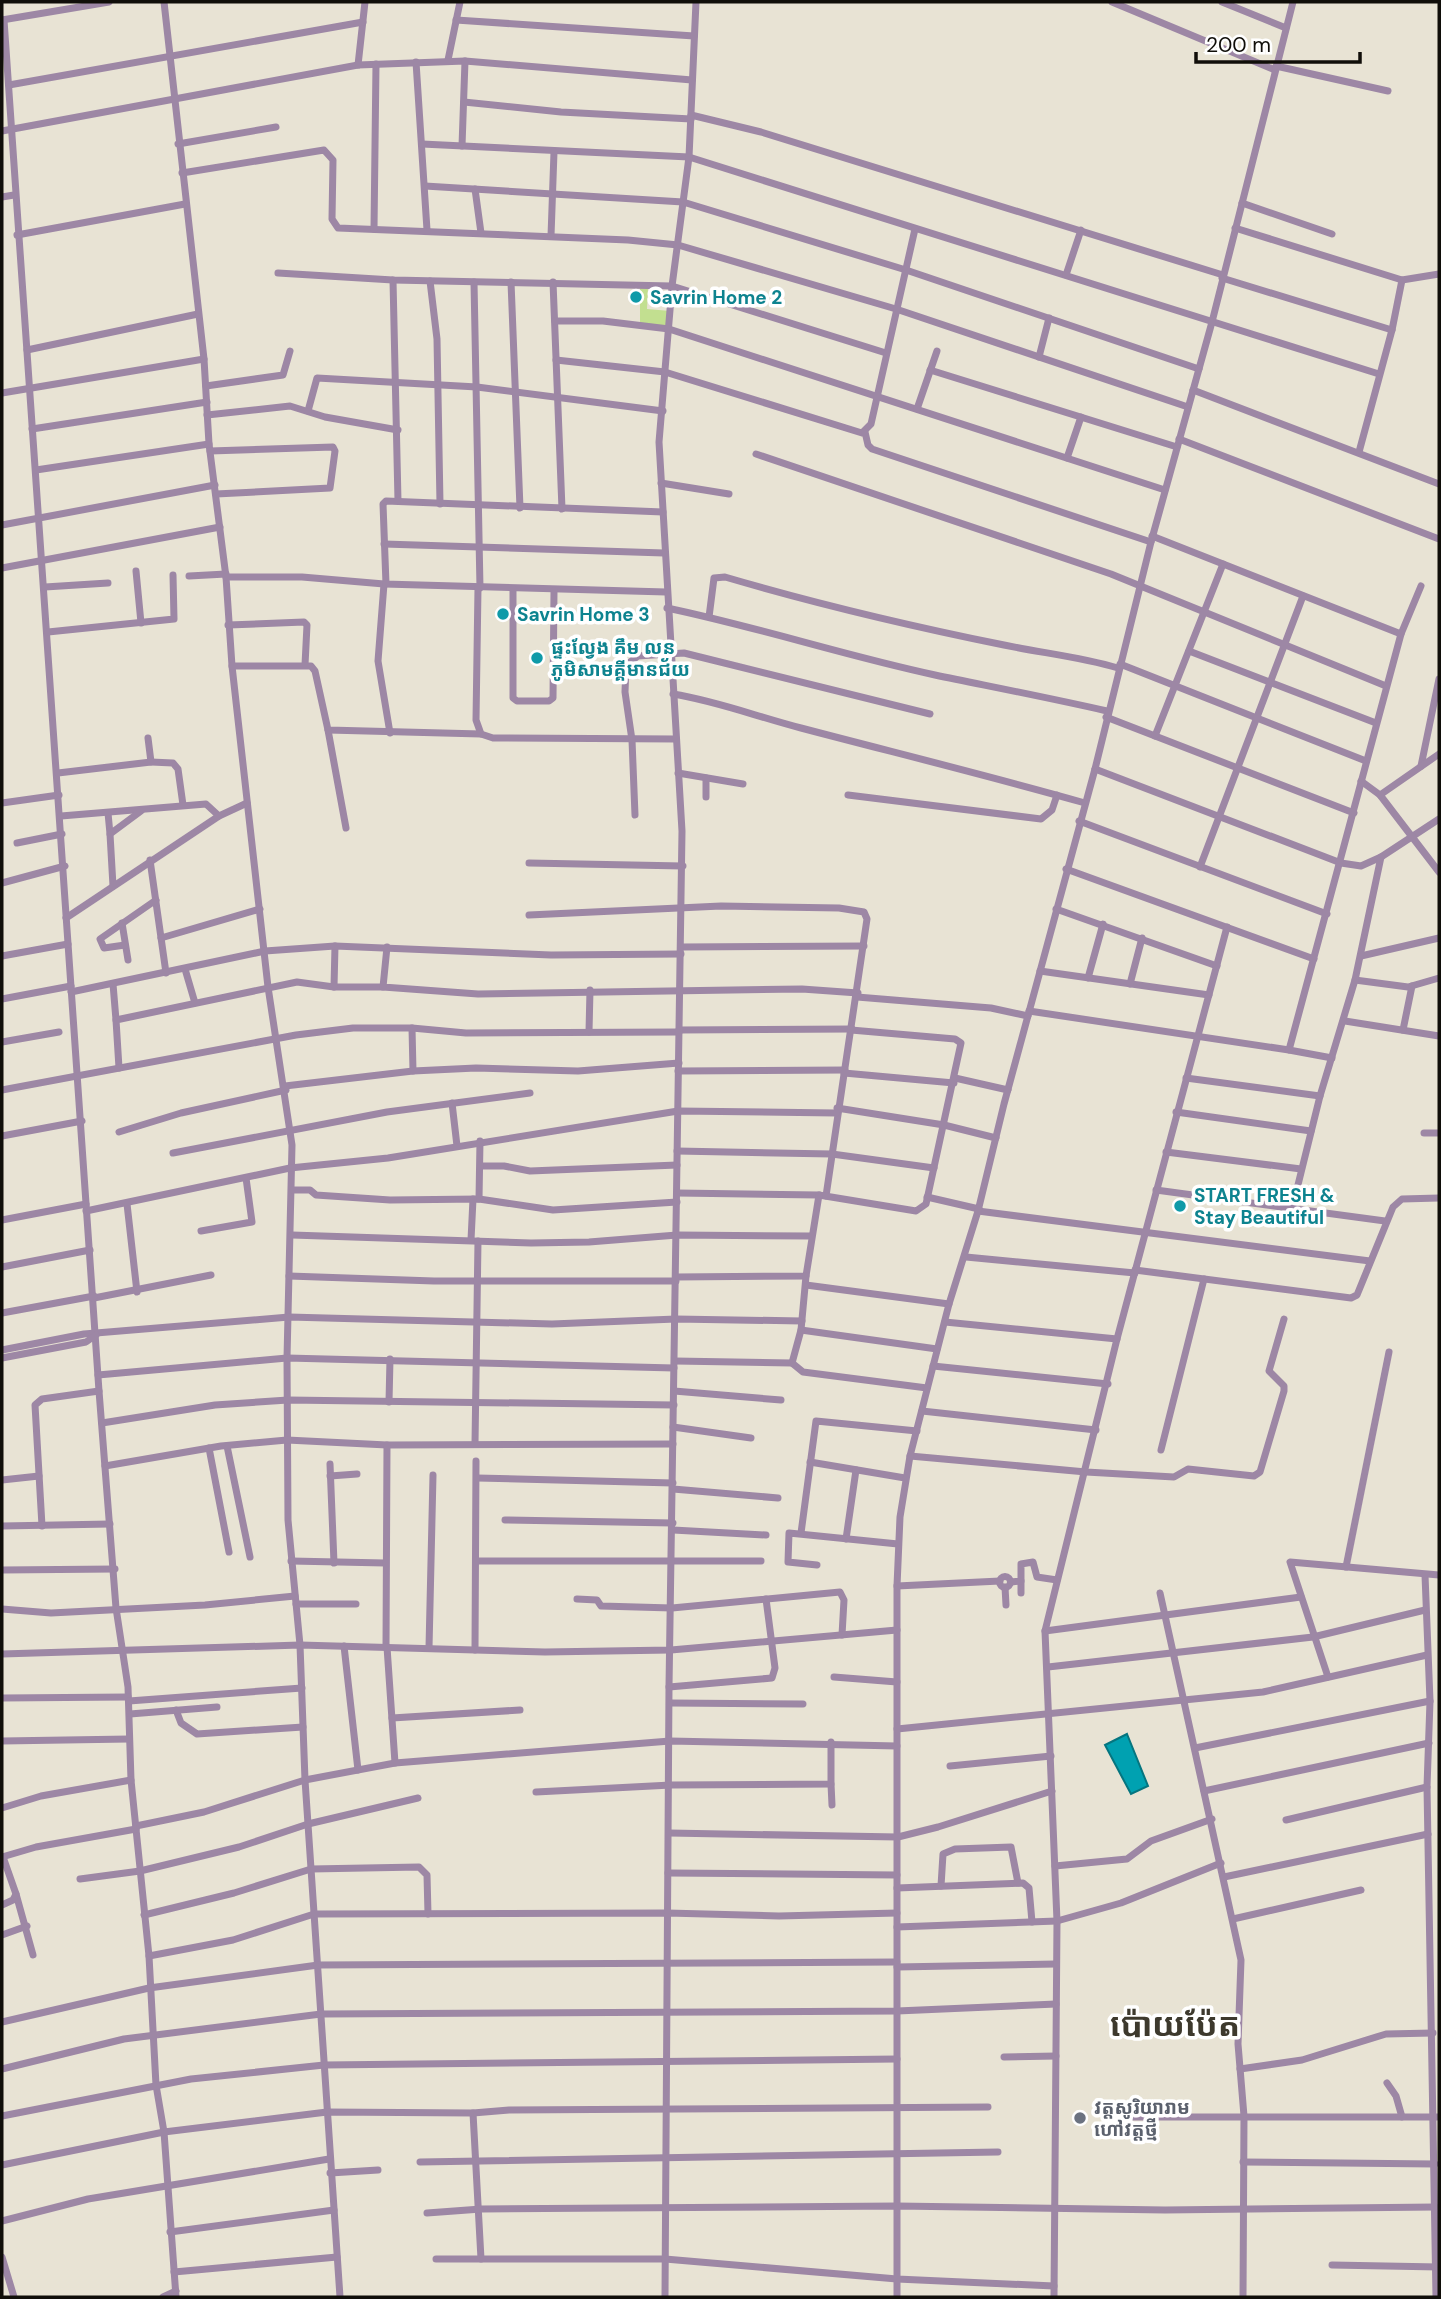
<svg xmlns="http://www.w3.org/2000/svg" width="1441" height="2299" font-family="'DM Sans','Noto Sans Khmer',sans-serif">
  <rect width="100%" height="100%" fill="#e8e3d4"/>
  <path fill="#c2df90" d="M640 288H648L647 309 670 311 669 329 640 325Z"/>
  <path fill="#00a1b1" stroke="#05757f" stroke-width="2" d="M1127 1734 1148 1786 1131 1794 1105 1745Z"/>
  <g fill="none" stroke-linecap="round" stroke-linejoin="round">
    <g stroke="#9d87a5" stroke-width="7">
      <path d="M1112 2 1275 70"/>
      <path d="M1222 2 1286 28"/>
      <path d="M2 20 109 2"/>
      <path d="M4 20 99 1391 116 1608 128 1687 131 1780 149 1956 156 2085 164 2132 176 2297"/>
      <path d="M456 20 694 36"/>
      <path d="M448 60 460 2"/>
      <path d="M416 62 427 230"/>
      <path d="M358 65 365 2"/>
      <path d="M1276 66 1388 91"/>
      <path d="M9 85 363 22"/>
      <path d="M464 102 561 112 691 119"/>
      <path d="M691 115 761 132 1223 275"/>
      <path d="M2 131 358 65 465 61 692 80"/>
      <path d="M178 144 276 127"/>
      <path d="M422 144 689 157 1379 374"/>
      <path d="M462 146 465 61"/>
      <path d="M182 173 324 150 333 160 332 219 338 228 628 240 678 245 896 309 1188 407"/>
      <path d="M425 186 683 202 906 270 1199 369"/>
      <path d="M475 189 481 233"/>
      <path d="M2 197 14 195"/>
      <path d="M1242 203 1332 234"/>
      <path d="M1235 228 1402 280 1392 330 1359 452"/>
      <path d="M374 229 376 64"/>
      <path d="M17 235 185 204"/>
      <path d="M551 236 554 152"/>
      <path d="M278 273 393 280 672 286 886 353"/>
      <path d="M1066 275 1081 230"/>
      <path d="M1222 278 1392 330"/>
      <path d="M393 280 398 501"/>
      <path d="M1402 280 1439 274"/>
      <path d="M430 281 437 339 440 504"/>
      <path d="M474 282 480 588"/>
      <path d="M511 282 520 508"/>
      <path d="M553 282 562 509"/>
      <path d="M555 321H603L669 329 1165 490"/>
      <path d="M27 350 198 314"/>
      <path d="M1039 357 1049 318"/>
      <path d="M556 360 665 372 862 433 871 424 915 229"/>
      <path d="M930 370 1177 447"/>
      <path d="M206 386 283 375 290 351"/>
      <path d="M1193 390 1439 484"/>
      <path d="M2 393 204 359"/>
      <path d="M917 409 937 351"/>
      <path d="M308 411 317 378 477 387 663 411"/>
      <path d="M207 415 290 406 325 417 398 430"/>
      <path d="M32 429 207 402"/>
      <path d="M865 432 868 445 872 449 1151 542"/>
      <path d="M1179 439 1439 539"/>
      <path d="M209 444 226 577 232 666 268 987 292 1145 287 1358 288 1520 300 1645 305 1780 340 2297"/>
      <path d="M210 451 333 447 335 451 330 488 216 494"/>
      <path d="M756 454 1111 574 1386 686"/>
      <path d="M1067 458 1081 417"/>
      <path d="M36 470 209 444 204 359 164 2"/>
      <path d="M661 483 729 494"/>
      <path d="M2 525 215 485"/>
      <path d="M1152 536 1401 634"/>
      <path d="M384 544 664 553"/>
      <path d="M2 568 220 527"/>
      <path d="M136 571 141 623"/>
      <path d="M189 576 226 574"/>
      <path d="M226 577H302L384 584 666 592"/>
      <path d="M384 584 378 661 390 733"/>
      <path d="M386 584 383 504 386 501 663 512"/>
      <path d="M45 587 108 583"/>
      <path d="M478 588 476 720 481 734 493 738 676 739"/>
      <path d="M513 589V698L517 701H549L553 698 554 591"/>
      <path d="M667 608C758 627 846 656 935 675 993 687 1050 698 1107 711"/>
      <path d="M709 617 714 578 725 577C817 604 910 626 1004 645 1042 653 1081 657 1118 668"/>
      <path d="M228 625 304 622 307 625 305 665"/>
      <path d="M48 632 174 619 173 575"/>
      <path d="M1189 651 1376 723"/>
      <path d="M1120 664 1366 761"/>
      <path d="M232 666H311L315 671 328 730 481 734"/>
      <path d="M673 694C717 701 758 717 801 728 896 753 990 776 1085 803"/>
      <path d="M1106 717 1354 813"/>
      <path d="M328 730 346 828"/>
      <path d="M1155 736 1223 564"/>
      <path d="M151 762 173 763 178 769 183 805"/>
      <path d="M1421 766 1439 679"/>
      <path d="M1095 769 1341 863 1361 866 1381 857 1439 819"/>
      <path d="M58 773 151 762 148 738"/>
      <path d="M678 773 743 784"/>
      <path d="M1361 781 1380 795 1439 872"/>
      <path d="M848 795 1041 819 1052 810 1057 795"/>
      <path d="M1380 795 1439 754"/>
      <path d="M706 797V778"/>
      <path d="M2 803 59 795"/>
      <path d="M108 813 110 834"/>
      <path d="M635 815 632 740 625 692 626 665 638 656 684 653 930 714"/>
      <path d="M61 816 206 804 219 816"/>
      <path d="M1079 821 1327 914"/>
      <path d="M17 843 62 834"/>
      <path d="M150 860 166 973"/>
      <path d="M529 863 683 866"/>
      <path d="M1200 867 1303 596"/>
      <path d="M1066 869 1314 959"/>
      <path d="M2 883 65 866"/>
      <path d="M113 886 110 834 141 811"/>
      <path d="M1056 909 1217 966"/>
      <path d="M529 915 721 906 839 908 864 912 867 919 826 1196"/>
      <path d="M66 918 219 816 247 803"/>
      <path d="M122 923 128 960"/>
      <path d="M161 938 260 909"/>
      <path d="M125 945 104 948 100 939 156 900"/>
      <path d="M335 946 334 987H383"/>
      <path d="M387 947 383 987 478 994 802 989 858 993"/>
      <path d="M681 947 864 946"/>
      <path d="M2 956 68 944"/>
      <path d="M1361 956 1439 938"/>
      <path d="M185 969 195 1003"/>
      <path d="M1040 971 1209 995"/>
      <path d="M1088 978 1103 924"/>
      <path d="M1355 980 1408 987 1439 978"/>
      <path d="M113 984 116 1020"/>
      <path d="M1130 984 1142 938"/>
      <path d="M71 992 265 951 335 946 551 955 681 954"/>
      <path d="M857 997 991 1008 1028 1016"/>
      <path d="M2 999 71 986"/>
      <path d="M1029 1011 1289 1050 1401 634 1421 586"/>
      <path d="M1345 1021 1439 1036"/>
      <path d="M412 1028 413 1071"/>
      <path d="M679 1030 852 1029"/>
      <path d="M1403 1030 1412 986"/>
      <path d="M589 1032 590 990"/>
      <path d="M2 1042 59 1032"/>
      <path d="M1289 1050 1332 1058"/>
      <path d="M119 1068 116 1020 297 982 334 987"/>
      <path d="M678 1071 845 1070"/>
      <path d="M844 1073 954 1083"/>
      <path d="M955 1078 1008 1090"/>
      <path d="M1186 1078 1320 1096"/>
      <path d="M285 1086 413 1071 476 1068 578 1071 679 1063"/>
      <path d="M2 1090 296 1035 353 1028H412L466 1033 679 1032"/>
      <path d="M452 1103 457 1146"/>
      <path d="M837 1108 944 1125 996 1138"/>
      <path d="M1176 1112 1311 1131"/>
      <path d="M119 1132 181 1113 286 1090"/>
      <path d="M1424 1133H1439"/>
      <path d="M2 1136 82 1121"/>
      <path d="M677 1151 832 1154 934 1168"/>
      <path d="M1166 1152 1301 1169"/>
      <path d="M173 1153 387 1112 530 1093"/>
      <path d="M481 1166H504L530 1171 677 1165"/>
      <path d="M293 1190H310L316 1195 390 1200 479 1199 553 1210 677 1202"/>
      <path d="M1156 1190 1385 1221"/>
      <path d="M677 1193 819 1195 916 1211 926 1204 961 1043 955 1039 851 1030"/>
      <path d="M927 1197 979 1209"/>
      <path d="M479 1199 480 1141"/>
      <path d="M127 1204 137 1292"/>
      <path d="M1292 1209 1320 1096 1355 980 1381 857"/>
      <path d="M86 1211 290 1168 388 1158 678 1111 836 1113"/>
      <path d="M978 1211 1370 1261"/>
      <path d="M2 1220 86 1204"/>
      <path d="M201 1231 252 1222 246 1178"/>
      <path d="M292 1235 531 1243 589 1242 677 1235 811 1236"/>
      <path d="M471 1240 473 1199"/>
      <path d="M966 1257 1135 1273"/>
      <path d="M2 1267 90 1250"/>
      <path d="M1135 1270 1351 1298 1357 1295 1393 1207 1402 1199 1439 1198"/>
      <path d="M289 1276 434 1281H676"/>
      <path d="M676 1277 806 1276 819 1195"/>
      <path d="M806 1285 949 1304"/>
      <path d="M94 1298 211 1275"/>
      <path d="M2 1313 94 1296"/>
      <path d="M945 1322 1117 1339"/>
      <path d="M801 1330 937 1349"/>
      <path d="M2 1350 84 1334 289 1317 552 1324 676 1319 802 1321"/>
      <path d="M2 1358 86 1342 96 1335"/>
      <path d="M675 1361 792 1363 801 1330 806 1276"/>
      <path d="M792 1363 803 1372 927 1388"/>
      <path d="M933 1366 1108 1384"/>
      <path d="M98 1375 287 1358 674 1368"/>
      <path d="M674 1391 781 1400"/>
      <path d="M389 1402 390 1359"/>
      <path d="M922 1411 1096 1430"/>
      <path d="M102 1423 215 1405 288 1400 674 1405"/>
      <path d="M673 1427 751 1438"/>
      <path d="M475 1444 478 1241"/>
      <path d="M227 1446 250 1557"/>
      <path d="M209 1448 229 1552"/>
      <path d="M1161 1450 1204 1279"/>
      <path d="M910 1456 1086 1472 1174 1477 1188 1469 1254 1476 1260 1472 1284 1391V1386L1269 1371 1284 1319"/>
      <path d="M810 1462 905 1478"/>
      <path d="M330 1464 334 1563"/>
      <path d="M105 1466 221 1446 287 1440 387 1445 673 1444"/>
      <path d="M330 1476 357 1474"/>
      <path d="M477 1478 673 1483"/>
      <path d="M2 1480 39 1476"/>
      <path d="M673 1489 778 1498"/>
      <path d="M505 1520 673 1523"/>
      <path d="M2 1526 110 1524"/>
      <path d="M42 1526 35 1405 42 1399 99 1391"/>
      <path d="M673 1530 766 1535"/>
      <path d="M801 1533 816 1421 917 1431"/>
      <path d="M846 1539 856 1470"/>
      <path d="M291 1561 385 1563"/>
      <path d="M477 1561H761"/>
      <path d="M817 1565 788 1562 789 1533 898 1544"/>
      <path d="M1346 1567 1389 1352"/>
      <path d="M2 1570 115 1569"/>
      <path d="M1425 1575 1430 1701 1427 1787 1436 2297"/>
      <circle cx="1005" cy="1582" r="5.5"/>
      <path d="M1021 1581V1593"/>
      <path d="M1011 1582 1021 1581V1564L1033 1562 1037 1577 1057 1580"/>
      <path d="M897 1586 1000 1581"/>
      <path d="M1005 1587 1006 1605"/>
      <path d="M1160 1593 1241 1960 1238 2044 1244 2116 1243 2297"/>
      <path d="M577 1599 597 1600 601 1606 672 1608 840 1592 844 1600 842 1635"/>
      <path d="M296 1604H356"/>
      <path d="M2 1609 51 1613 205 1605 295 1596"/>
      <path d="M1045 1631 1301 1597"/>
      <path d="M344 1646 358 1770"/>
      <path d="M386 1647 387 1445"/>
      <path d="M387 1647 395 1763"/>
      <path d="M429 1648 433 1475"/>
      <path d="M475 1650 476 1461"/>
      <path d="M2 1654 300 1645 545 1652 671 1650 897 1630"/>
      <path d="M1048 1667 1313 1637 1425 1610"/>
      <path d="M834 1677 897 1682"/>
      <path d="M1328 1677 1290 1562 1439 1575"/>
      <path d="M669 1687 772 1678 775 1668 766 1599"/>
      <path d="M2 1698 128 1697"/>
      <path d="M129 1701 302 1688"/>
      <path d="M670 1703 803 1704"/>
      <path d="M176 1710 181 1723 197 1734 303 1727"/>
      <path d="M130 1714 217 1707"/>
      <path d="M392 1718 520 1710"/>
      <path d="M897 1729 1263 1692 1427 1655"/>
      <path d="M2 1741 129 1739"/>
      <path d="M1195 1748 1430 1701"/>
      <path d="M950 1766 1051 1756"/>
      <path d="M831 1784 832 1805"/>
      <path d="M1204 1791 1429 1743"/>
      <path d="M536 1792 671 1785 831 1784V1742"/>
      <path d="M2 1808 41 1796 131 1780"/>
      <path d="M1286 1820 1427 1787"/>
      <path d="M136 1826 204 1812 305 1780 395 1763 670 1741 897 1746"/>
      <path d="M669 1833 898 1837 938 1827 1052 1791"/>
      <path d="M2 1857 36 1847 136 1829"/>
      <path d="M1055 1866 1127 1859 1151 1841 1212 1819"/>
      <path d="M668 1873 897 1875"/>
      <path d="M1224 1877 1428 1834"/>
      <path d="M80 1879 140 1871 239 1847 308 1824 418 1798"/>
      <path d="M941 1886 943 1854 955 1849 1011 1847 1018 1883"/>
      <path d="M897 1888 1023 1883 1029 1888 1032 1922"/>
      <path d="M16 1894 33 1955"/>
      <path d="M2 1905 13 1900 16 1894 3 1857"/>
      <path d="M144 1915 234 1893 311 1869 419 1867 427 1875 428 1914"/>
      <path d="M1233 1919 1361 1890"/>
      <path d="M897 1927 1057 1921 1121 1903 1221 1863"/>
      <path d="M2 1935 27 1926"/>
      <path d="M149 1956 233 1940 314 1914 667 1913 779 1916 897 1913"/>
      <path d="M897 1967 1056 1964"/>
      <path d="M2 2022 149 1988 318 1965 897 1962"/>
      <path d="M1004 2057 1056 2056"/>
      <path d="M2 2069 124 2039 321 2014 897 2011 1056 2004"/>
      <path d="M1240 2069 1302 2060 1386 2034 1433 2033"/>
      <path d="M1387 2083 1396 2096 1402 2117"/>
      <path d="M1108 2112 1118 2117H1439"/>
      <path d="M473 2113 481 2259"/>
      <path d="M2 2116 191 2079 324 2065 897 2059"/>
      <path d="M420 2162 998 2152"/>
      <path d="M1243 2162 1435 2164"/>
      <path d="M2 2165 164 2132 327 2112 473 2113 509 2110 988 2107"/>
      <path d="M330 2173 378 2170"/>
      <path d="M427 2213 481 2209 897 2206 1165 2210 1435 2207"/>
      <path d="M2 2221 88 2199 329 2159"/>
      <path d="M170 2232 334 2210"/>
      <path d="M2 2257 14 2297"/>
      <path d="M436 2259H665L897 2279 1054 2286"/>
      <path d="M1332 2265 1439 2267"/>
      <path d="M174 2272 337 2257"/>
      <path d="M163 2297 176 2291"/>
      <path d="M665 2297 669 1687 682 831 659 442 672 286 689 157 696 2"/>
      <path d="M897 2297V1586L900 1517 910 1456 949 1304 978 1211 1004 1104 1095 769 1151 542 1212 322 1293 2"/>
      <path d="M1054 2297 1057 1921 1045 1631 1117 1339 1227 927"/>
    </g>
  </g>
  <g fill="#0f9aa8" stroke="#fff" stroke-width="2.5">
    <circle cx="636" cy="297" r="7"/>
    <circle cx="503" cy="614" r="7"/>
    <circle cx="537" cy="658" r="7"/>
    <circle cx="1180" cy="1206" r="7"/>
  </g>
  <circle fill="#6b7280" stroke="#fff" stroke-width="2.5" cx="1080" cy="2118" r="7"/>
  <g text-anchor="middle" stroke-width="7" stroke-linejoin="round" paint-order="stroke">
    <g font-size="19" font-weight="bold" fill="#0d838f" stroke="#fff" text-anchor="start">
      <text x="650" y="304">Savrin Home 2</text>
      <text x="517" y="621">Savrin Home 3</text>
      <text x="551" y="654">ផ្ទះល្វែង គឹម លន<tspan x="551" dy="22">ភូមិសាមគ្គីមានជ័យ</tspan></text>
      <text x="1194" y="1202">START FRESH &amp;<tspan x="1194" dy="22">Stay Beautiful</tspan></text>
    </g>
    <g font-size="19" font-weight="bold" fill="#5b616d" stroke="#fff" text-anchor="start">
      <text x="1094" y="2114">វត្តសូរិយារាម<tspan x="1094" dy="22">ហៅវត្តថ្មី</tspan></text>
    </g>
    <g font-size="33" font-weight="bold" fill="#3d392d" stroke="#fff">
      <text x="1175" y="2036">ប៉ោយប៉ែត</text>
    </g>
  </g>
  <rect width="1441" height="2299" fill="none" stroke="#100e09" stroke-width="7"/>
  <path d="M1196 52v10h164v-10" fill="none" stroke="#100e09" stroke-width="3.5"/>
  <text x="1206" y="52" font-size="21" fill="#100e09" stroke="#ffffff" stroke-width="5" paint-order="stroke">200 m</text>
</svg>
